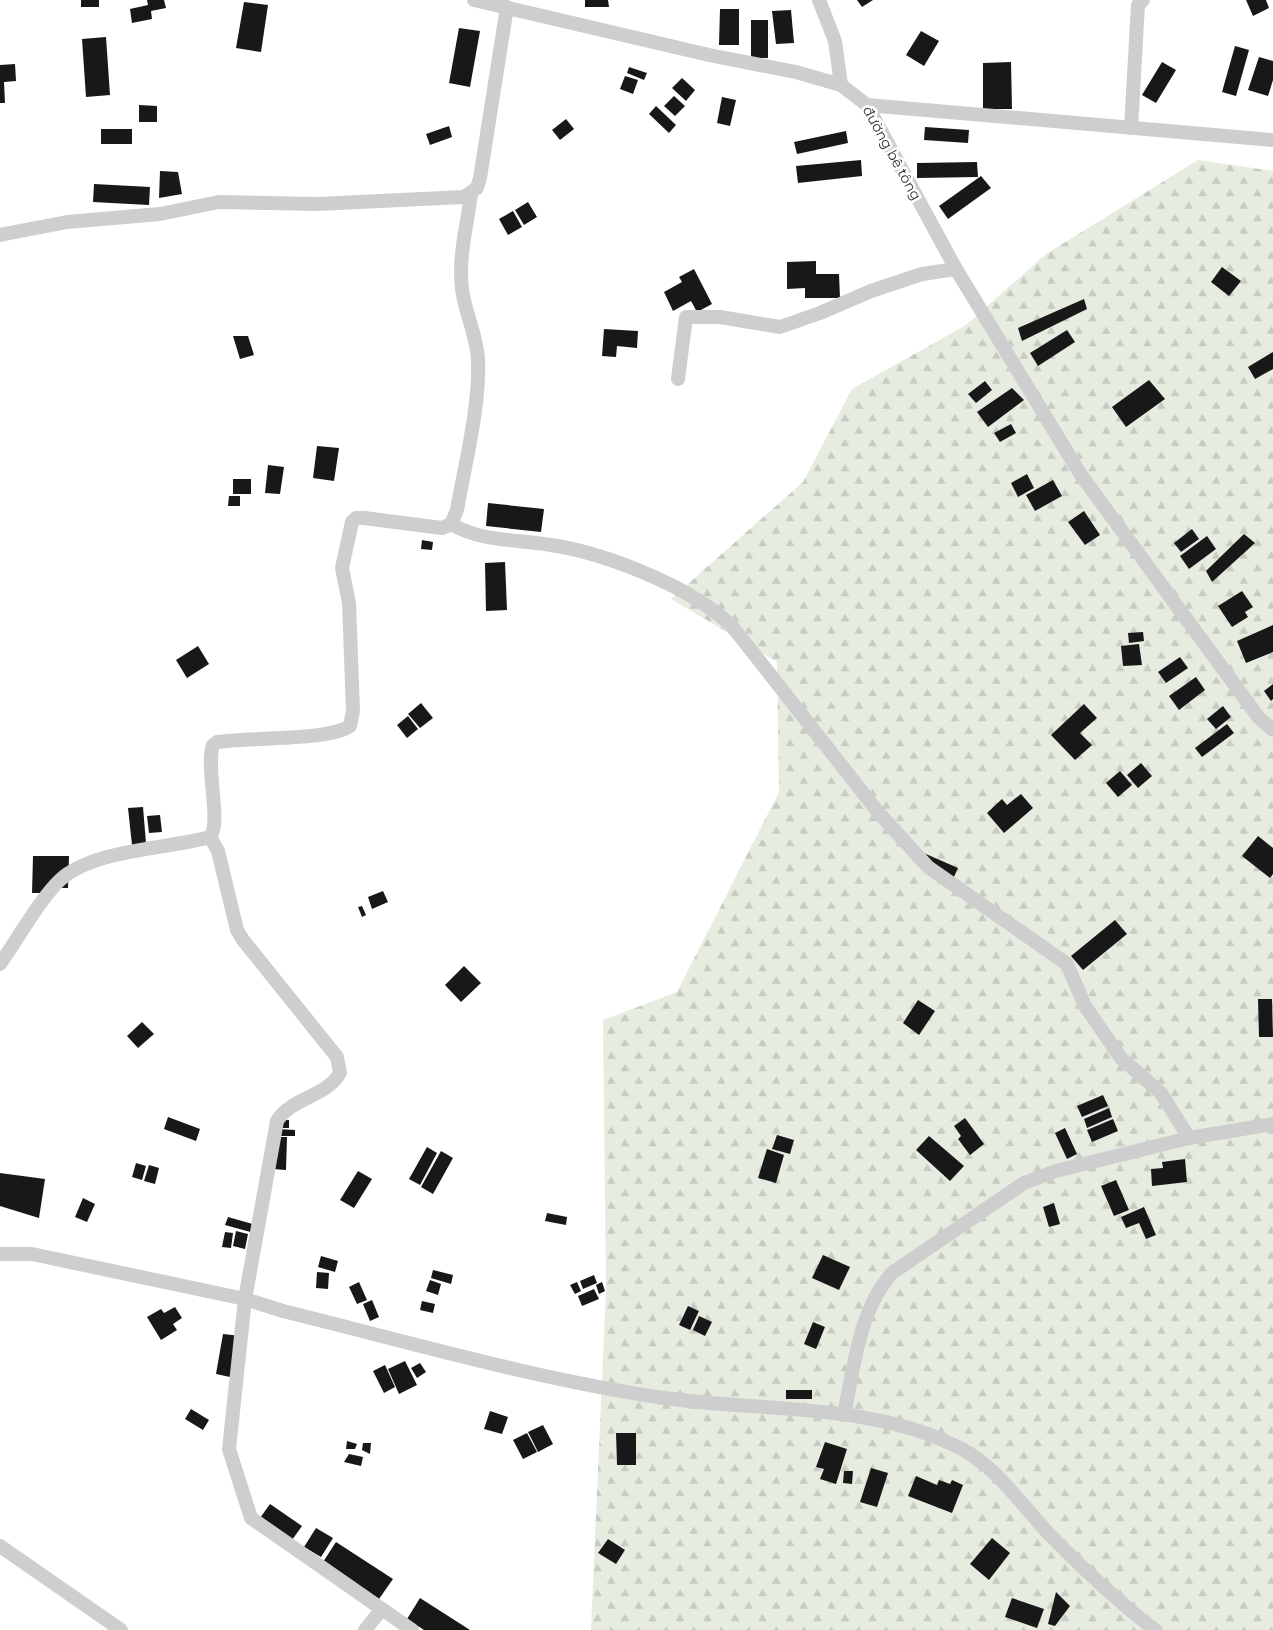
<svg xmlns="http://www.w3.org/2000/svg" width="1273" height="1630" font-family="Montserrat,sans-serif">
  <defs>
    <pattern id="forest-firs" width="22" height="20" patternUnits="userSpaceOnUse" patternTransform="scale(1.25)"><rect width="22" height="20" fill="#e6ede0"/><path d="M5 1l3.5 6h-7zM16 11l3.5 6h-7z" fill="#c6ccc1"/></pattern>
  </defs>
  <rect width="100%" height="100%" fill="#fff"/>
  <path fill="url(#forest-firs)" d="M1198 160 1273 171V1630H591L606 1289 603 1020 677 992 779 792 777 662 671 599 803 482 852 389 966 325 1046 254Z"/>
  <g fill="#181818">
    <rect x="81" y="0" width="18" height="7"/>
    <path d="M147 0H164L166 8 151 11 152 19 132 23 130 9 148 5Z"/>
    <path d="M585 0H608L609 7H585Z"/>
    <path d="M857 0H873L862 7Z"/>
    <path d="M1246 0H1266L1269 8 1253 16Z"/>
    <path d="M244 2 268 5 261 52 236 48Z"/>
    <path d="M720 9H739V45H719Z"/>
    <path d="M791 10 794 43 776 44 772 11Z"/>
    <rect x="751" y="20" width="17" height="38"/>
    <path d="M459 28 480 31 470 87 449 83Z"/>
    <path d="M921 31 939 41 924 66 906 55Z"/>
    <path d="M106 37 110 95 86 97 82 39Z"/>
    <path d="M1235 46 1249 50 1236 96 1222 92Z"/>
    <path d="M1259 57 1273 61V80L1268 96 1248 90Z"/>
    <path d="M1011 62 1012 109H983V63Z"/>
    <path d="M1162 62 1176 70 1156 103 1142 95Z"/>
    <path d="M15 64 16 81 4 82 5 103H0V65Z"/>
    <path d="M629 67 647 73 644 80 627 73Z"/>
    <path d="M625 76 638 80 633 94 620 89Z"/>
    <path d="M682 78 695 90 686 101 672 88Z"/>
    <path d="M674 96 685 106 675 116 664 106Z"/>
    <path d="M722 97 736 100 730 126 717 123Z"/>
    <path d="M139 105 157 106V122H139Z"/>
    <path d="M656 106 676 125 669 133 649 114Z"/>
    <path d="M566 119 574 129 560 140 552 130Z"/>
    <path d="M449 126 452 137 430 145 426 134Z"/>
    <path d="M925 127 969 130 968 143 924 140Z"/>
    <rect x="101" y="129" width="31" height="15"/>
    <path d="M846 131 848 143 797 154 794 142Z"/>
    <path d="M861 160 862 176 798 183 796 166Z"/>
    <path d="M977 162 978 177 917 178V163Z"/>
    <path d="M160 171 178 172 182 194 159 198Z"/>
    <path d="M981 176 991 188 948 219 939 206Z"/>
    <path d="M94 184 150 187 149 205 93 202Z"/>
    <path d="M528 202 537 217 524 225 515 210Z"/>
    <path d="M513 211 522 227 508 235 499 219Z"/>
    <path d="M816 261V274H839L840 298H805V288L787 289V262Z"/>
    <path d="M1222 267 1241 281 1229 296 1211 282Z"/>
    <path d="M694 269 712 304 697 312 691 301 673 311 664 292 682 282 679 277Z"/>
    <path d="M1084 299 1087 309 1022 341 1018 328Z"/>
    <path d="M604 329 638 331 637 348 617 346 616 357 602 356Z"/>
    <path d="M1067 330 1075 342 1038 366 1030 353Z"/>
    <path d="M233 336H248L254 355 240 359Z"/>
    <path d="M1273 352V369L1255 379 1248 367Z"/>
    <path d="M1149 380 1165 399 1126 427 1112 407Z"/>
    <path d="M985 381 992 390 976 403 968 394Z"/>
    <path d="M1012 388 1024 400 988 427 977 412Z"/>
    <path d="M1011 424 1016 433 1000 442 994 433Z"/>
    <path d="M317 446 339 448 334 481 313 478Z"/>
    <path d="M268 465 284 467 280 494 265 493Z"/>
    <path d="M1027 474 1034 488 1018 497 1011 483Z"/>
    <rect x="233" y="479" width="18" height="15"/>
    <path d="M1053 480 1062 496 1035 511 1026 495Z"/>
    <path d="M229 496H240V506H228Z"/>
    <path d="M488 503 544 509 541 532 486 526Z"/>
    <path d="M1084 511 1100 535 1085 545 1068 522Z"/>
    <path d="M1192 529 1199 539 1181 552 1174 543Z"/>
    <path d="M1244 534 1255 543 1212 582 1206 571Z"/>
    <path d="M1207 536 1216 549 1189 569 1180 556Z"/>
    <path d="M422 540 433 542 432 550 421 549Z"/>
    <path d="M505 562 507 610 486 611 485 563Z"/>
    <path d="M1242 591 1253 607 1245 612 1248 617 1232 627 1218 606Z"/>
    <path d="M1273 625V652L1246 663 1237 641Z"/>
    <path d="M1143 632 1144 641 1129 643 1128 633Z"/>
    <path d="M1139 644 1142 665 1123 666 1121 646Z"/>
    <path d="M198 646 209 664 187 678 176 660Z"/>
    <path d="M1180 657 1188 668 1166 683 1158 672Z"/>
    <path d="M1196 677 1205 690 1179 710 1169 696Z"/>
    <path d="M1273 684V699L1271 701 1264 691Z"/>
    <path d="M421 703 433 718 420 728 408 714Z"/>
    <path d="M1084 704 1097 718 1080 733 1092 745 1075 760 1051 735Z"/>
    <path d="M1223 706 1231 717 1216 729 1207 719Z"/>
    <path d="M408 716 418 729 407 738 397 725Z"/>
    <path d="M1227 724 1234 733 1202 757 1195 748Z"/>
    <path d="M1141 763 1152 776 1138 788 1127 775Z"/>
    <path d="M1120 771 1132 785 1118 797 1106 783Z"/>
    <path d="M1021 794 1033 808 1004 833 987 813 1002 799 1007 805Z"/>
    <path d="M143 807 146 843 132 845 128 808Z"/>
    <path d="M160 815 162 832 149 833 147 816Z"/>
    <path d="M1258 836 1273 848V874L1270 878 1242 856Z"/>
    <path d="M919 851 958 868 953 879Z"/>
    <path d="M33 856H69L68 888H54L53 893H32Z"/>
    <path d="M383 891 388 902 372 909 368 897Z"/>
    <path d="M362 906 366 915 362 917 358 907Z"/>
    <path d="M1115 920 1127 934 1083 970 1071 956Z"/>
    <path d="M464 966 481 983 461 1002 445 985Z"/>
    <path d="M1258 999H1272L1273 1037H1259Z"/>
    <path d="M918 1000 935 1011 919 1035 903 1023Z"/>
    <path d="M142 1022 154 1034 138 1048 127 1036Z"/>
    <path d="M1103 1095 1108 1106 1082 1117 1077 1106Z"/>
    <path d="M1109 1108 1112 1117 1087 1128 1084 1119Z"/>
    <path d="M168 1117 200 1129 196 1141 164 1129Z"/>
    <path d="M965 1118 984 1144 970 1155 958 1139 961 1136 954 1126Z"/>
    <path d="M1113 1119 1118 1131 1092 1142 1087 1130Z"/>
    <rect x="277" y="1120" width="12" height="8"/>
    <path d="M1065 1128 1077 1154 1067 1159 1055 1133Z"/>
    <path d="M278 1129 295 1130V1136H278Z"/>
    <path d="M777 1135 794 1140 790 1154 772 1149Z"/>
    <path d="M929 1136 964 1166 950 1181 916 1150Z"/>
    <path d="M274 1137H287L286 1170 273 1169Z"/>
    <path d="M427 1147 437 1153 420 1185 409 1179Z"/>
    <path d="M767 1149 784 1155 776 1183 758 1178Z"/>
    <path d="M441 1151 453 1158 433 1194 421 1187Z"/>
    <path d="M1185 1159 1187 1182 1152 1186 1151 1169 1163 1168 1162 1162Z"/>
    <path d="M136 1163 146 1166 142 1180 132 1177Z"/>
    <path d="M149 1165 159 1168 155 1184 144 1181Z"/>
    <path d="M358 1171 372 1179 354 1208 340 1200Z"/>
    <path d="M0 1173 45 1179 39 1218 0 1206Z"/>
    <path d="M1116 1180 1129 1210 1114 1216 1101 1186Z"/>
    <path d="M83 1198 95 1204 87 1222 75 1217Z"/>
    <path d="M1054 1203 1060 1224 1049 1227 1043 1207Z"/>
    <path d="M1144 1207 1156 1235 1146 1239 1139 1223 1126 1228 1121 1217Z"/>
    <path d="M547 1213 567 1217 566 1225 545 1221Z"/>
    <path d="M228 1217 256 1225 254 1233 225 1225Z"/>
    <path d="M236 1231 248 1234 245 1249 233 1246Z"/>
    <path d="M225 1232 233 1233 231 1248 222 1247Z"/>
    <path d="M823 1255 850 1267 839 1290 812 1278Z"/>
    <path d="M321 1256 338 1261 335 1272 318 1267Z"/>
    <path d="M433 1270 453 1275 451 1284 431 1278Z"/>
    <path d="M317 1272 329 1273 328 1289 316 1288Z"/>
    <path d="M594 1275 597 1283 583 1289 580 1281Z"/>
    <path d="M430 1280 441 1284 438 1295 426 1291Z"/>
    <path d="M359 1282 367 1300 357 1304 349 1287Z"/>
    <path d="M577 1282 581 1291 575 1294 570 1285Z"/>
    <path d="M602 1282 605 1291 599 1294 596 1285Z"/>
    <path d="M594 1289 599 1299 582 1306 578 1296Z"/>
    <path d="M372 1300 379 1317 370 1321 363 1304Z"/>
    <path d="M422 1301 435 1304 433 1313 420 1310Z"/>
    <path d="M688 1306 699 1311 690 1330 679 1325Z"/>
    <path d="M175 1307 182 1318 173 1324 177 1330 161 1340 147 1317 161 1309 164 1313Z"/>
    <path d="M699 1316 712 1322 705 1336 693 1330Z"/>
    <path d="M813 1322 825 1327 816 1349 804 1344Z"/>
    <path d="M223 1334 241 1336 230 1377 216 1374Z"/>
    <path d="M405 1361 417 1385 399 1394 388 1369Z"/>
    <path d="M420 1363 426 1372 417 1378 411 1368Z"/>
    <path d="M385 1365 395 1387 384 1393 373 1371Z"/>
    <rect x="786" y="1390" width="26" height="9"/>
    <path d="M191 1409 209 1420 203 1430 185 1419Z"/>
    <path d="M490 1411 508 1417 502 1434 484 1429Z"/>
    <path d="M543 1425 553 1444 538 1452 528 1432Z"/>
    <path d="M527 1433 537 1452 523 1459 513 1440Z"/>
    <path d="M616 1433H636V1465H617Z"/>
    <path d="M347 1441 357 1444 355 1449H346Z"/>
    <path d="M825 1442 847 1449 836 1484 820 1479 824 1469 816 1467Z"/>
    <path d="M363 1443H371L370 1454 362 1450Z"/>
    <path d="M349 1454 363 1457 361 1466 344 1462Z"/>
    <path d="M871 1468 888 1473 877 1507 860 1502Z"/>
    <path d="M844 1471H853L852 1484 843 1483Z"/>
    <path d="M916 1476 937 1485 939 1480 950 1484 952 1480 963 1485 952 1513 908 1496Z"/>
    <path d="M270 1504 302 1526 292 1540 260 1518Z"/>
    <path d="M316 1528 333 1538 321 1557 304 1547Z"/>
    <path d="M992 1538 1010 1553 989 1580 970 1564Z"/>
    <path d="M608 1539 625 1550 616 1564 598 1553Z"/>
    <path d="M336 1542 393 1579 379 1599 323 1562Z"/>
    <path d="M1056 1592 1070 1606 1055 1626 1048 1624Z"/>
    <path d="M420 1598 470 1630H424L407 1619Z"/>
    <path d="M1012 1598 1044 1609 1037 1628 1005 1617Z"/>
  </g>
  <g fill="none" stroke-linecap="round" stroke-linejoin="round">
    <g stroke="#cecece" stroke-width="14">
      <path d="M474 0 709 55 796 72 841 85 867 105 956 269 1081 475 1259 718 1273 730"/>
      <path d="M819 0 835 41 841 85"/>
      <path d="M867 105 1273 140"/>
      <path d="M1131 128 1138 5 1143 0"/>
      <path d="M0 235 67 222 160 214 219 202 317 204 464 197 477 188 480 178 507 7"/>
      <path d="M678 379 686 317H720L780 327 820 313 871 291 922 274 956 269"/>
      <path d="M451 524C482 542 516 539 551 545 604 553 684 584 725 620 732 625 737 633 743 640L878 812 928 867 1067 964 1085 1006 1121 1058 1161 1093 1189 1138 1273 1124"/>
      <path d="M210 837 218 851 237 930 243 940 337 1057 340 1073C325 1098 292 1097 277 1121L245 1299 283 1311C409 1342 535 1379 664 1398 762 1412 872 1402 962 1449 997 1468 1021 1504 1048 1533 1082 1568 1116 1600 1155 1630"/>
      <path d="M0 964C17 940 40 899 60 880 94 849 168 849 210 837 222 823 205 767 213 745L217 742C248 737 329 741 350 726L353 711 349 603 342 568 352 522 356 518H364L442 528 451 524 457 510C465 464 480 406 478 360 477 336 465 313 462 289 458 256 467 227 471 194"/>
      <path d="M0 1254H32L245 1299 229 1449 251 1518 412 1630"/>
      <path d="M844 1415C854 1366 859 1311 892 1273L1024 1183 1056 1171 1189 1138"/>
      <path d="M0 1546 121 1630"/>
      <path d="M365 1630 381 1610"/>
    </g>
  </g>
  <g text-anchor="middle" stroke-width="5" stroke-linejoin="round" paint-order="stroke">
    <g font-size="14" fill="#313131" stroke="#fff">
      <text transform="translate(892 153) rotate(61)" y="5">đường bê tông</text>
    </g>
  </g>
</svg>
